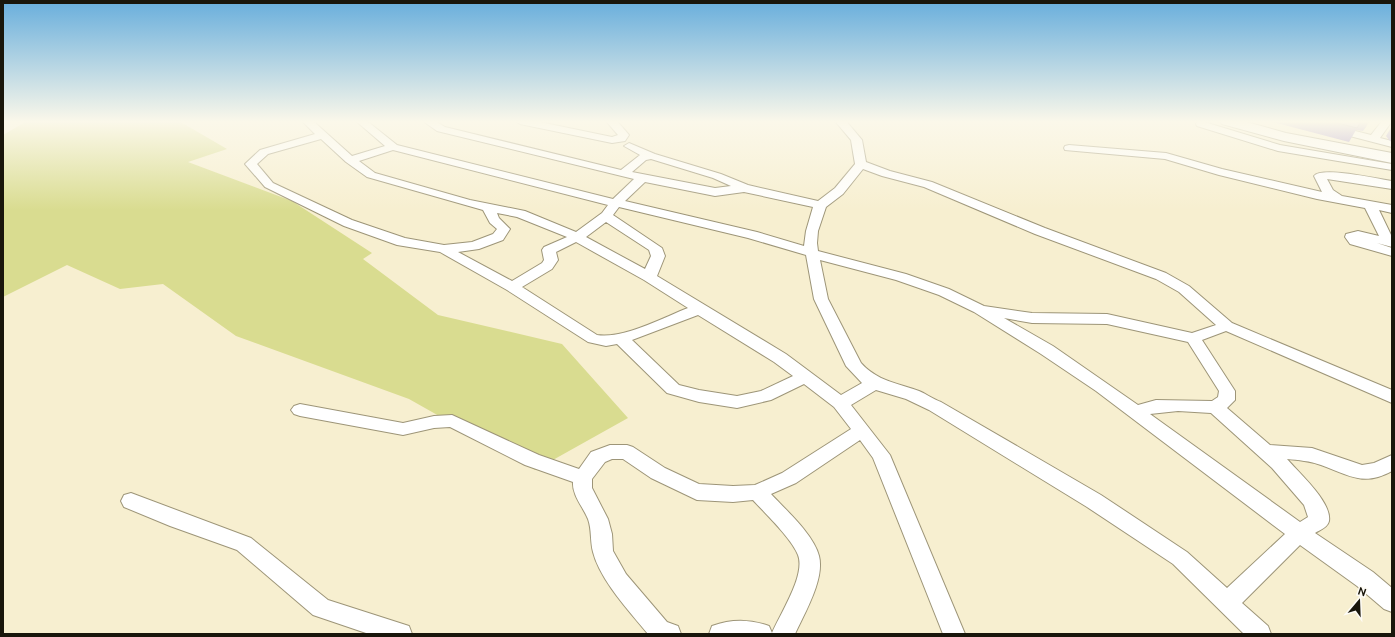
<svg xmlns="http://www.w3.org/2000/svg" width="1395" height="637" font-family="Ubuntu,sans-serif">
  <rect width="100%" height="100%" fill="#f7efd0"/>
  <path fill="#d9dc90" d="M27 121H179L227 149 188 162 292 201 372 253 363 259 438 315 562 344 628 418 535 470 409 399 236 336 163 284 120 289 67 265 3 297V135Z"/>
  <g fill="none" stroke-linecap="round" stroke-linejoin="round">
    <defs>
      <g id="minor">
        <path d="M302 121H313L352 156 385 146 356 121H367L397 145 613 199 634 179 437 131 423 121H435L445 127 621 170 640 155 624 146 629 143 655 154 721 174 748 185 818 201 835 188 855 164 851 140 835 121H846L862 140 866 162 890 171 932 182 1045 228 1166 273 1189 286 1232 323 1392 390V403L1226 331 1202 340 1235 391V400L1227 408 1270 445 1312 448 1362 465 1374 463 1392 455V471C1363 487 1349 475 1321 465 1310 461 1298 460 1287 459 1299 473 1332 502 1329 521 1328 527 1320 530 1315 533L1373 572 1392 588V612L1384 609 1357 586 1300 545 1242 603 1268 626 1271 634H1244L1173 564 1087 507 929 410 906 399 876 390 851 405 890 455 965 634H943L873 458 860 440 796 483 771 494C786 510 814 535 819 556 825 579 804 614 795 634H709L712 626C731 619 750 619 769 626L772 633C780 614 806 575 798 555 792 539 765 513 753 500L733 502 697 500 651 478 623 459H612L605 462 592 479V488L608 519 612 534 613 551 626 574 667 622 678 626 681 634H648C630 612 600 580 593 552 590 541 592 530 588 519 583 507 572 495 573 482L525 465 450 427 434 428 403 435 300 416 294 414 291 410 294 406 300 404 403 423 434 416 452 415 539 455 579 469 591 452 610 445H627L633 447 665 468 699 484 733 486 755 485 782 473 851 429 834 407 804 384 771 400 737 408 699 402 667 393 617 344 606 346 588 342 507 290 440 252 397 245 344 226 265 187 245 164 260 150 315 134ZM321 139 346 162 367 177 483 210 490 223 497 229 493 234 472 242 444 245 405 238 352 220 273 183 257 164 268 154ZM393 150 608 205 602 213 576 232 525 211 470 200 375 173 359 161ZM651 159 713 178 731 186 715 188 632 172 646 160ZM863 169 882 176 924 187 1035 234 1156 279 1179 292 1216 325 1192 333 1107 314 1032 313 984 306 949 289 906 274 818 251 817 243 818 231 826 207 843 194ZM645 182 715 196 744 192 813 207 806 231 804 246 757 232 625 201ZM619 207 748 238 806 255 814 299 846 366 862 383 841 395 786 354 657 276 665 256 662 248 613 215ZM497 213 517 217 567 237 544 247 542 250 544 260 542 263 512 281 458 252 479 249 503 240 510 229 499 218ZM606 222 649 250 651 256 645 269 586 237ZM576 242 644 280 688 308C662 318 624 339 597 335L522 287 552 269 558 260 556 252ZM820 260 896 280 939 295 974 312 1041 354 1096 391 1285 534 1227 588 1187 552 1101 495 941 402C933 399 926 394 919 391 897 383 877 381 861 363L828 299ZM698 315 774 362 793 376 761 391 737 396 699 390 679 385 632 340ZM1004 318 1032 323 1107 324 1188 342 1219 391 1218 397 1212 401 1156 400 1138 405 1053 346ZM1178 411 1211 413 1272 468 1304 505 1308 517 1300 522 1150 414Z"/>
        <path d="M515 121H535L612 137 618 135 606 121H617L629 135 625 141 612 143 520 124Z"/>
        <path d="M1201 121 1280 145 1392 164V170L1278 151 1197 126 1196 124 1197 122Z"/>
        <path d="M1299 121H1316L1371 135 1382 121H1392L1380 138 1392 141V147L1300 123Z"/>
        <path d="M1069 145 1166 153 1222 169 1322 192 1314 176C1322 166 1378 179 1392 181V189L1327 179 1333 190 1342 196 1392 205V213L1379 210 1392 237V247L1377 243 1392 248V256L1350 244 1345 237 1346 234 1358 231 1379 236 1365 208 1317 199 1219 175 1165 159 1065 150 1064 148 1065 146Z"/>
        <path d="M131 493 251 538 328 600 409 626 412 634H369L313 615 237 550 170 526 124 507 121 501 124 495Z"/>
      </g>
      <path id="secondary" d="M1220 121H1243L1286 133 1392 153V163L1284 141 1222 124Z"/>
    </defs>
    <use href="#minor" stroke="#9d9578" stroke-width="2"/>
    <use href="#secondary" stroke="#9d9578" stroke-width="2"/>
    <use href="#minor" fill="#fff" fill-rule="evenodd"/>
    <use href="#secondary" fill="#fff" fill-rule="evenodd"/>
  </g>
  <g fill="#9d8ac8">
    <path d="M1269 121H1369L1363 131 1356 130 1349 142Z"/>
    <path d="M1392 126V142L1390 141 1386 136Z"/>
  </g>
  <path fill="#7f70a2" d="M1369 121 1366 127 1363 131Z"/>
  <path fill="#b6a0e8" stroke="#7f70a2" d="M1330 121H1352L1360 123 1357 128Z"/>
  <linearGradient id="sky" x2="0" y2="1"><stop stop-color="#68aedc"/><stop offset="0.58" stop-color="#fbf8ea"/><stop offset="1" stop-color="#fbf8ea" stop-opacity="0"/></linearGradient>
  <rect width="1395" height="210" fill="url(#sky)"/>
  <rect width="1395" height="637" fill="none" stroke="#19160b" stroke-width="8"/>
  <g transform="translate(1359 601) rotate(19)" stroke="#fefcf6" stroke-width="3" paint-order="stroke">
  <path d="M0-3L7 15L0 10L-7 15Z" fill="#19160b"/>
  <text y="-6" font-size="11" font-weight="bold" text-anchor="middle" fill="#19160b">N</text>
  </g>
</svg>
